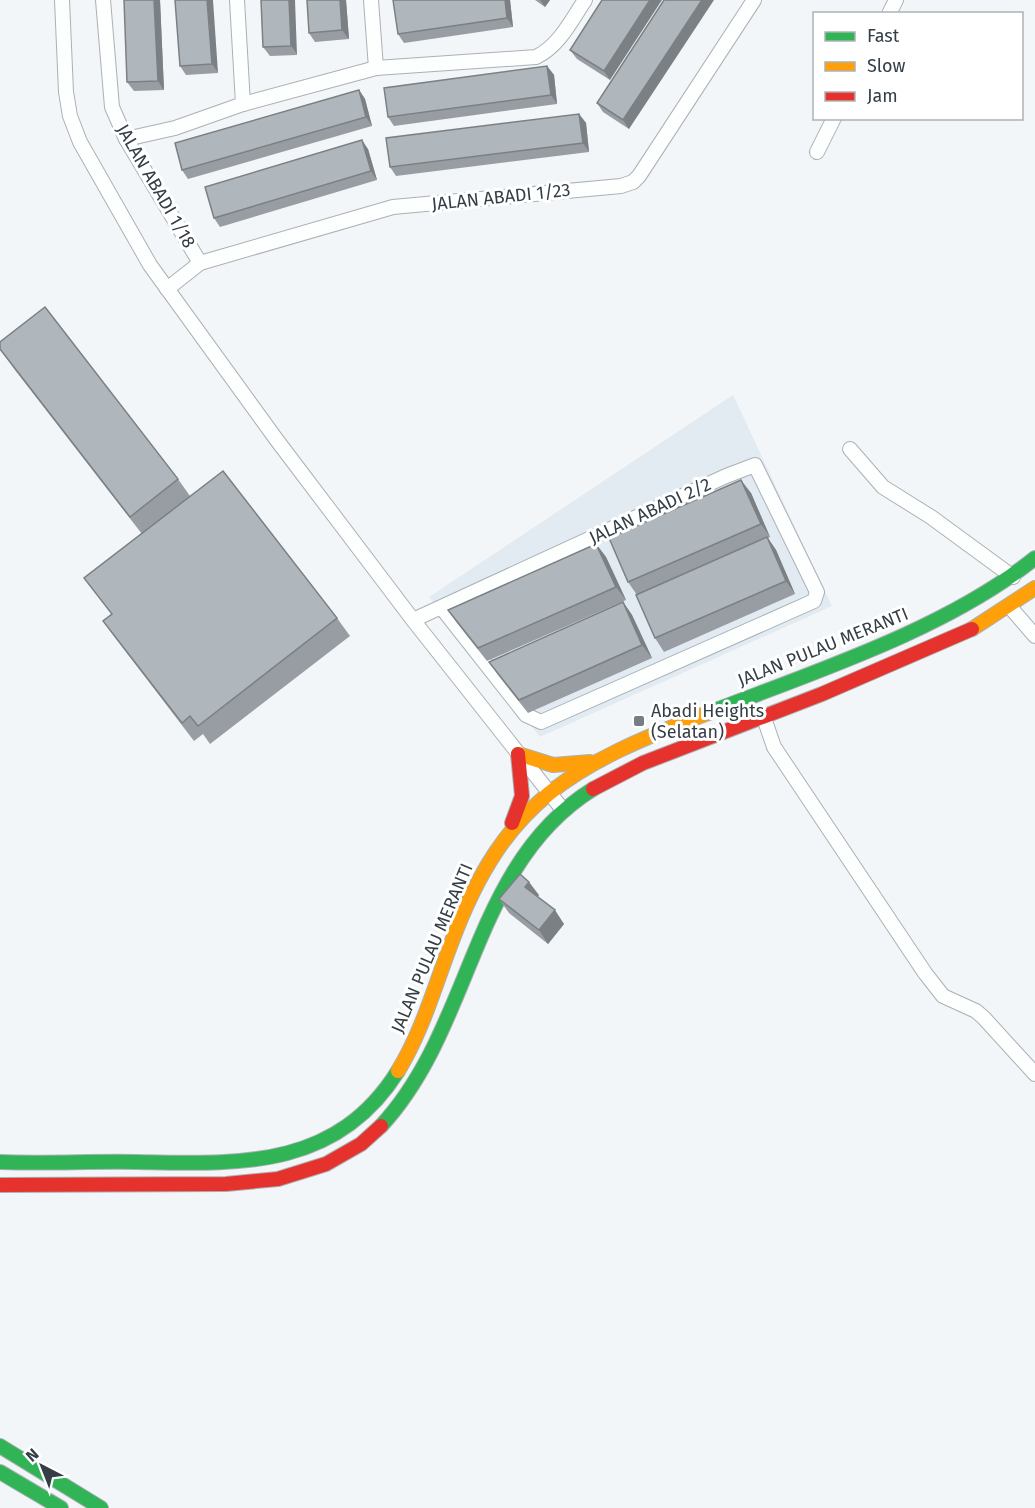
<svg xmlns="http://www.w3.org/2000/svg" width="1035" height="1508" font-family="'Fira Sans',sans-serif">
  <rect width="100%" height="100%" fill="#f3f6f8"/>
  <path fill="#e2ebf2" d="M733 395 832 606 540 737 429 597Z"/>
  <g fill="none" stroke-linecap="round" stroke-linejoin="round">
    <defs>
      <g id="street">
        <path d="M62 0 66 92 70 116 80 142 150 265 276 439 413 620 563 810"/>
        <path d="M103 0 112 107 126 139 200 263"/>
        <path d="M237 0 243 104"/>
        <path d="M371 0 376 68"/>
        <path d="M889 14 896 0"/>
        <path d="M126 139 175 128 243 104 376 68 536 57C559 46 571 21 585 0"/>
        <path d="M817 152 834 118"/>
        <path d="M167 289 200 263 393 207 621 186 633 182 639 176 754 0"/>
        <path d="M850 449 883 487 931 517 1013 577"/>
        <path d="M1010 607 1035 636"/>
        <path d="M413 620 726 476 755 465 817 592 814 601 541 722 526 715 441 607"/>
        <path d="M764 718 774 747 925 973 943 996 976 1011 984 1018 1035 1074"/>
      </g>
      <g id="fast">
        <path d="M708 713C814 672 947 629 1035 558"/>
        <path d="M381 1126C474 1026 471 865 593 789"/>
        <path d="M0 1162C46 1164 91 1161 137 1162 238 1164 336 1170 398 1071"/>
        <path d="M0 1446 101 1508"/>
        <path d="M0 1472 61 1508"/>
      </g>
      <g id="slow">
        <path d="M972 629 1035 588"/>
        <path d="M518 754 553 765 590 762"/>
        <path d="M398 1071C423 1030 435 985 452 941 505 799 573 765 708 713"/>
      </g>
      <g id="jam">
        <path d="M593 789 643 763 822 694 972 629"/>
        <path d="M512 823 522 796 518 754"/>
        <path d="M0 1185 226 1184 278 1179 326 1164 361 1144 381 1126"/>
      </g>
    </defs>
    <use href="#street" stroke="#aab1b5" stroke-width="16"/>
    <use href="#fast" stroke="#aab1b5" stroke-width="16"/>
    <use href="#slow" stroke="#aab1b5" stroke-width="16"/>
    <use href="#jam" stroke="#aab1b5" stroke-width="16"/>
    <use href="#street" stroke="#fdfefe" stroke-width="14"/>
    <use href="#fast" stroke="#30b455" stroke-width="14"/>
    <use href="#slow" stroke="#ff9f0a" stroke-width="14"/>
    <use href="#jam" stroke="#e5322d" stroke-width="14"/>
  </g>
  <g fill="#979da2">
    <path d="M124 0H160L164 90 134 91 127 82Z"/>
    <path d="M175 0 218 73 186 75 180 66Z"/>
    <path d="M261 0 297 55 270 56 263 47Z"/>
    <path d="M307 0H346L349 39 315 42 309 33Z"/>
    <path d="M393 0H510L513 27 404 43 398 34Z"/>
    <path d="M535 0H550L545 7Z"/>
    <path d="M602 0 610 80 577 59 570 50Z"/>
    <path d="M664 0 629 129 603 112 597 103Z"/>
    <path d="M547 66 554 75 557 104 394 126 388 117Z"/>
    <path d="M359 90 365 99 372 126 188 179 182 170Z"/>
    <path d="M579 114 586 123 589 152 396 176 390 167Z"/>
    <path d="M368 149 377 180 220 227 214 218Z"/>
    <path d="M0 349 178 479 190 496 337 618 350 636 210 744 203 734 194 741 116 639 103 621 112 614 84 578 142 534 15 370Z"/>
    <path d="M751 493 770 537 768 538 776 550 795 594 664 652 655 638 637 595 628 582Z"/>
    <path d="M596 544 606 557 626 600 487 661 457 623 448 610Z"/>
    <path d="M623 602 632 615 652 658 528 713 498 675 489 662Z"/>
    <path d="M539 895 537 897 564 924 548 944 509 913 499 899Z"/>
  </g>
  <g fill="#7b8084">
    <path d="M154 0H160L164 90 158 81Z"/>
    <path d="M207 0H213L218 73 212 64Z"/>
    <path d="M289 0H295L297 55 291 46Z"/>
    <path d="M340 0H346L349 39 342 30Z"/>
    <path d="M505 0H510L513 27 507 18Z"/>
    <path d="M540 0H550L545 7Z"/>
    <path d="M650 0H662L610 80 604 71Z"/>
    <path d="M702 0H714L629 129 623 120Z"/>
    <path d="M547 66 554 75 557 104 551 95Z"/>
    <path d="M359 90 365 99 372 126 366 117Z"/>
    <path d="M579 114 586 123 589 152 583 143Z"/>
    <path d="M362 140 368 149 377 180 371 171Z"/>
    <path d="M741 480 751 493 770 537 761 524Z"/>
    <path d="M767 537 776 550 795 594 786 581Z"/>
    <path d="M596 544 606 557 626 600 616 587Z"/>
    <path d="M623 602 632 615 652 658 642 645Z"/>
    <path d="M529 882 539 895 534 901 525 887Z"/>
    <path d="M555 910 564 924 548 944 539 930Z"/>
  </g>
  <g fill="#b0b7bc" stroke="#7b8084" stroke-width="1.5">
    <path d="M124 0H154L158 81 127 82Z"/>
    <path d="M175 0H207L212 64 180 66Z"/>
    <path d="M261 0H289L291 46 263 47Z"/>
    <path d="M307 0H340L342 30 309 33Z"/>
    <path d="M393 0H505L507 18 398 34Z"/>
    <path d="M602 0H650L604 71 570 50Z"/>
    <path d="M664 0H702L623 120 597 103Z"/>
    <path d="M547 66 551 95 388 117 384 88Z"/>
    <path d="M359 90 366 117 182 170 175 143Z"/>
    <path d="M579 114 583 143 390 167 386 138Z"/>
    <path d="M362 140 371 171 214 218 205 187Z"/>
    <path d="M45 307 178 479 130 517 0 349V342Z"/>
    <path d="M223 471 337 618 198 726 190 716 182 723 103 621 112 614 84 578Z"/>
    <path d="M741 480 761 524 628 582 609 538Z"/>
    <path d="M767 537 786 581 655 638 636 595Z"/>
    <path d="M596 544 616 587 478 648 448 610Z"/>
    <path d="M623 602 642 645 519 700 489 662Z"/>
    <path d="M520 874 529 882 525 887 555 910 539 930 499 899Z"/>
  </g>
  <rect fill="#767e85" stroke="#fff" stroke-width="2" x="633" y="715" width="12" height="12" rx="3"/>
  <g text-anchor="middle" stroke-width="6" stroke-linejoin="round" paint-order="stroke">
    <g font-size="18" fill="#333e47" stroke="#fff">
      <text transform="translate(156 186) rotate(60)" y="6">JALAN ABADI 1/18</text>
      <text transform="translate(501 197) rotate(-6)" y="6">JALAN ABADI 1/23</text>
      <text transform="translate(650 511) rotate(-25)" y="6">JALAN ABADI 2/2</text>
      <text transform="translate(823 647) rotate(-22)" y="6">JALAN PULAU MERANTI</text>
      <text transform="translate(432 948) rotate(-67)" y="6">JALAN PULAU MERANTI</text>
    </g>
    <g font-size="18" fill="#333e47" stroke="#fff" text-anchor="start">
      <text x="651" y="717">Abadi Heights<tspan x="651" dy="21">(Selatan)</tspan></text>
    </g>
  </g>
  <rect x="813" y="12" width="210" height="108" fill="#ffffff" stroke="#adb2b5" stroke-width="1.5"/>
  <rect x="825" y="32" width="30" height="9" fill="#30b455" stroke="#adb2b5" stroke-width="1.5"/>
  <text x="867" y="42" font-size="18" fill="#333e47">Fast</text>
  <rect x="825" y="62" width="30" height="9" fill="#ff9f0a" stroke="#adb2b5" stroke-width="1.5"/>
  <text x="867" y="72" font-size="18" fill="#333e47">Slow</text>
  <rect x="825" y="92" width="30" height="9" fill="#e5322d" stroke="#adb2b5" stroke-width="1.5"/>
  <text x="867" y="102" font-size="18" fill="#333e47">Jam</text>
  <g transform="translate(42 1466) rotate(318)" stroke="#ffffff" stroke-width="4.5" paint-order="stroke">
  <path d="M0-4.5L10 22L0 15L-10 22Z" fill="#333e47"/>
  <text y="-9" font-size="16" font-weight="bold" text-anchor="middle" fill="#333e47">N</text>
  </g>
</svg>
